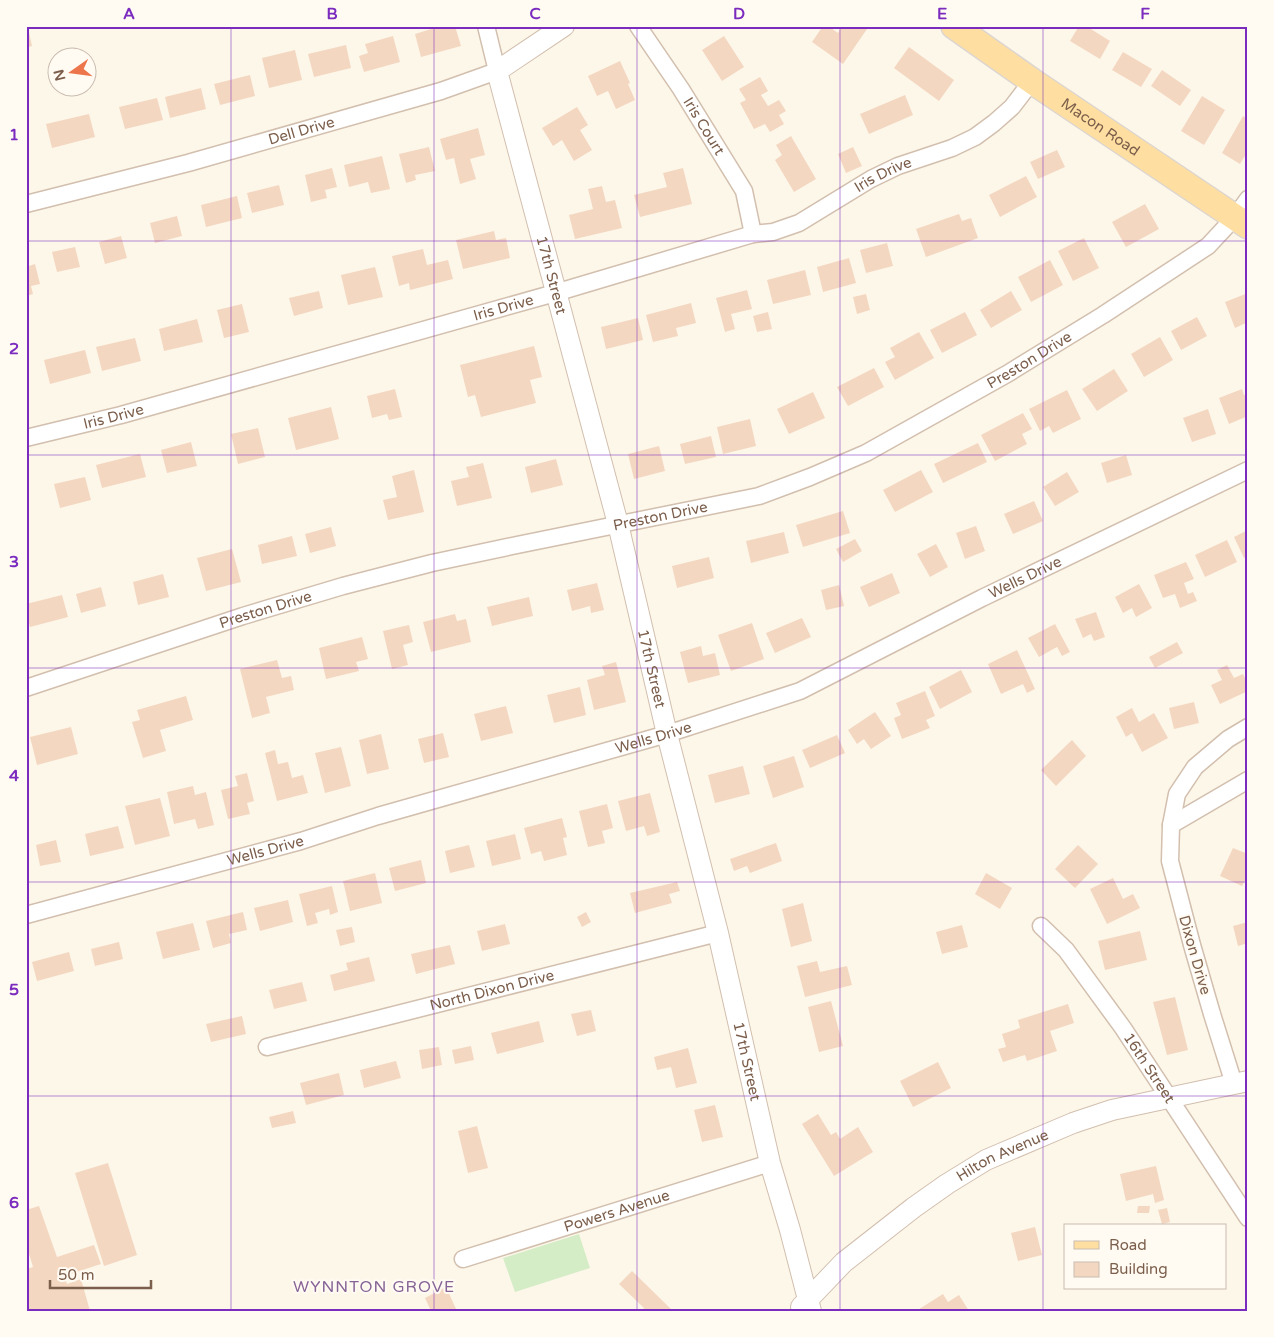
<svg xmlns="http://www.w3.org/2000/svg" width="1274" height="1337" font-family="'Varela Round',sans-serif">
  <rect width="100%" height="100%" fill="#fdf7ea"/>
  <path fill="#d5edc7" d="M579 1234 590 1268 515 1292 503 1258Z"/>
  <g fill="#f4d7c1">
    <path d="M431 26H455L461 46 421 57 415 34 431 29Z"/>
    <path d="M823 26H828L838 33 842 26H862L867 29 843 64 812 42Z"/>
    <path d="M1079 26H1086L1110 41 1100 59 1070 41Z"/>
    <path d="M26 28H28L32 46 26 48Z"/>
    <path d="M393 36 400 62 364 72 359 56 368 53 365 44Z"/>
    <path d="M724 36 744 67 722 81 702 50Z"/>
    <path d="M346 45 351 68 314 77 308 54Z"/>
    <path d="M909 47 954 80 939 101 894 68Z"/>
    <path d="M295 50 302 80 269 88 262 58Z"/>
    <path d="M1123 52 1152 69 1141 87 1112 70Z"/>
    <path d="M620 61 630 83 628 84 635 100 616 109 608 91 597 96 588 76Z"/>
    <path d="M1162 70 1191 90 1180 106 1151 86Z"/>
    <path d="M250 75 255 96 220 105 214 84Z"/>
    <path d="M760 77 768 91 761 95 768 106 779 100 786 111 779 115 784 124 770 132 765 124 754 129 740 103 746 100 739 89Z"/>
    <path d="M201 88 206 109 170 118 165 97Z"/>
    <path d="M905 95 913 115 869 134 860 114Z"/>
    <path d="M1202 96 1225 110 1204 145 1181 131Z"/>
    <path d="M157 98 163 120 125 129 119 107Z"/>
    <path d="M577 107 588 125 580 130 592 150 574 161 562 140 553 146 542 128Z"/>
    <path d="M89 114 95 137 52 148 46 124Z"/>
    <path d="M1243 116 1248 119V151L1240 164 1222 153Z"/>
    <path d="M478 128 485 155 470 159 476 179 460 184 454 158 446 160 440 139Z"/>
    <path d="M791 136 816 179 794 192 775 160 782 155 776 145Z"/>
    <path d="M429 147 435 171 415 175 416 180 406 183 399 154Z"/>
    <path d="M853 147 862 166 846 173 838 154Z"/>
    <path d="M1057 150 1065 167 1038 179 1030 162Z"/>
    <path d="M382 156 390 189 371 193 368 182 349 187 344 165Z"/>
    <path d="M332 168 337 187 325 190 327 198 311 202 305 175Z"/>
    <path d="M683 168 692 204 640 217 634 195 667 187 663 173Z"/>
    <path d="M1026 176 1037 197 1000 217 989 195Z"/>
    <path d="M279 185 284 205 252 213 247 193Z"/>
    <path d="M602 186 606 202 615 200 622 228 575 239 569 215 593 209 588 189Z"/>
    <path d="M237 196 242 218 206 227 201 205Z"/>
    <path d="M1145 204 1159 229 1126 247 1112 222Z"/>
    <path d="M959 214 962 221 971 218 978 238 926 257 916 229Z"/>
    <path d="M177 216 182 236 155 243 150 223Z"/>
    <path d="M494 231 496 240 506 238 510 258 463 269 456 240Z"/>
    <path d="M121 236 127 258 105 264 99 242Z"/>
    <path d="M1084 238 1099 268 1073 281 1058 251Z"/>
    <path d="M887 243 893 266 866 273 860 250Z"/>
    <path d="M75 247 80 267 57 272 52 252Z"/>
    <path d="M423 249 427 265 448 260 453 279 410 290 409 283 399 286 392 256Z"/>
    <path d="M849 258 856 283 823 292 817 267Z"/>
    <path d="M1050 260 1063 285 1031 302 1018 277Z"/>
    <path d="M35 264 40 284 31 286 33 294 26 296V267Z"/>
    <path d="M375 267 383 297 348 305 341 275Z"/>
    <path d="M805 270 811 295 773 304 767 280Z"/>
    <path d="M747 290 752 309 731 314 735 329 725 332 716 298Z"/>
    <path d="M319 291 323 308 294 316 289 298Z"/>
    <path d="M1011 291 1022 310 991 328 980 310Z"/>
    <path d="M1248 293V322L1235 328 1225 302Z"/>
    <path d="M866 294 870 310 857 314 853 297Z"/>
    <path d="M691 303 696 323 676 328 678 336 653 342 646 315Z"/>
    <path d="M242 304 249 332 224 338 217 310Z"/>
    <path d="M768 312 772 329 757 332 753 316Z"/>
    <path d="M965 312 977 335 942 353 930 330Z"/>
    <path d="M1197 317 1207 336 1181 350 1171 331Z"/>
    <path d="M638 318 643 340 606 349 601 327Z"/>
    <path d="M197 319 203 342 164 351 159 329Z"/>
    <path d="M919 332 934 358 895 380 885 362 895 357 890 348Z"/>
    <path d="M1160 337 1173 360 1144 377 1131 354Z"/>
    <path d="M135 338 141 361 102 371 96 347Z"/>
    <path d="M534 346 542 377 530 380 536 403 481 417 475 395 468 397 460 365Z"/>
    <path d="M85 350 91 373 50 384 44 360Z"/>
    <path d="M874 368 884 387 848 406 837 387Z"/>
    <path d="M1114 369 1128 391 1097 411 1082 389Z"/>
    <path d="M395 389 402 417 389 420 387 414 372 418 367 396Z"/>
    <path d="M1242 389 1244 395 1248 394V416L1229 424 1219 398Z"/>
    <path d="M1067 390 1081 419 1053 433 1049 426 1040 431 1029 409Z"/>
    <path d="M813 392 825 418 789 434 777 409Z"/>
    <path d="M331 407 339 439 296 450 288 418Z"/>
    <path d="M1208 409 1216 434 1192 442 1183 418Z"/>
    <path d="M1023 413 1032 429 1022 434 1027 444 995 461 981 435Z"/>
    <path d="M750 419 756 446 723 454 717 427Z"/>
    <path d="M258 428 265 457 238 464 231 434Z"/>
    <path d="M711 436 716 457 685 464 680 444Z"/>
    <path d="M191 442 197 466 167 473 161 450Z"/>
    <path d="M978 443 987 462 943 483 934 464Z"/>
    <path d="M659 446 665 471 634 479 628 454Z"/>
    <path d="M140 454 146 477 102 488 96 465Z"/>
    <path d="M1126 455 1132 475 1107 483 1101 463Z"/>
    <path d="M556 459 563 485 531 493 525 467Z"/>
    <path d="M483 463 492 498 457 506 451 481 469 477 466 467Z"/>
    <path d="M414 470 424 512 388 520 383 500 397 497 392 476Z"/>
    <path d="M921 470 933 492 895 512 883 490Z"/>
    <path d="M1067 472 1079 492 1055 506 1043 487Z"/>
    <path d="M85 477 91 500 60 508 54 484Z"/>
    <path d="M1034 501 1043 521 1013 534 1004 514Z"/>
    <path d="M843 511 850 533 803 547 796 525Z"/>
    <path d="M976 526 985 551 965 559 956 533Z"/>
    <path d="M331 527 336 546 310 553 305 534Z"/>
    <path d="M1248 530V556L1244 558 1234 537Z"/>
    <path d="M784 532 789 553 751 563 746 541Z"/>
    <path d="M292 536 297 556 262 564 258 545Z"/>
    <path d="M855 539 862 551 843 562 836 549Z"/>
    <path d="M1227 540 1237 562 1205 577 1195 555Z"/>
    <path d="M936 544 948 567 930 577 917 554Z"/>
    <path d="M232 549 241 582 206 591 197 558Z"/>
    <path d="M709 557 714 578 677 588 672 566Z"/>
    <path d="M1186 562 1194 579 1184 583 1188 594 1193 592 1197 601 1180 608 1175 594 1163 598 1154 575Z"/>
    <path d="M892 573 900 593 869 607 860 587Z"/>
    <path d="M163 574 169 597 138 605 133 582Z"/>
    <path d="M597 583 604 610 591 613 590 606 572 611 567 590Z"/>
    <path d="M1139 584 1152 608 1136 617 1132 608 1123 613 1115 597Z"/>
    <path d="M839 585 844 606 826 610 821 590Z"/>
    <path d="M101 587 106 606 81 613 76 594Z"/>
    <path d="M62 595 68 617 30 627 26 613V604Z"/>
    <path d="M529 597 533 616 492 626 487 607Z"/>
    <path d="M1096 612 1105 637 1094 641 1091 634 1083 638 1075 619Z"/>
    <path d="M455 614 457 621 466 619 471 642 431 652 423 622Z"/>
    <path d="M802 618 811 637 775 653 766 633Z"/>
    <path d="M752 623 764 659 731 671 718 635Z"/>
    <path d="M1055 624 1070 652 1062 656 1057 647 1039 657 1028 638Z"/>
    <path d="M409 625 413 642 403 645 408 665 392 669 383 631Z"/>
    <path d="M362 637 368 659 356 662 359 671 326 679 319 648Z"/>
    <path d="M1177 642 1183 653 1155 668 1149 657Z"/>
    <path d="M701 646 703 656 715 653 720 675 688 683 680 652Z"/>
    <path d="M1017 650 1035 689 1027 693 1023 684 1001 694 988 664Z"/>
    <path d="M277 660 282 678 291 676 294 690 266 697 270 713 252 718 240 669Z"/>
    <path d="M616 662 626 702 594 710 587 680 605 675 602 666Z"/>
    <path d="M1227 665 1234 678 1243 674 1248 684V691L1220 704 1211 685 1222 680 1217 670Z"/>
    <path d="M961 670 972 692 940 709 929 687Z"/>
    <path d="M580 687 586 715 554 723 547 695Z"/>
    <path d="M925 691 935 716 926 720 930 728 902 739 894 718 901 715 896 703Z"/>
    <path d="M186 696 193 720 160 730 166 751 143 758 132 722 140 720 137 710Z"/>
    <path d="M1194 702 1199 723 1174 729 1169 708Z"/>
    <path d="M506 706 513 733 481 741 474 714Z"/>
    <path d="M1132 708 1139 722 1154 713 1168 738 1142 752 1132 733 1126 737 1116 717Z"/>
    <path d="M875 712 891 736 871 749 864 739 857 744 848 730Z"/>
    <path d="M71 727 78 754 37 765 30 737Z"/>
    <path d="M443 733 449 757 424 763 418 739Z"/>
    <path d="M381 734 389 769 367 774 359 740Z"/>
    <path d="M837 735 845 753 810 768 802 750Z"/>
    <path d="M1072 740 1086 756 1056 786 1041 770Z"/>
    <path d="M341 747 351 786 325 793 315 753Z"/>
    <path d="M275 750 278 764 288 762 292 778 303 775 308 793 277 801 265 753Z"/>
    <path d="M794 756 804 787 773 798 763 766Z"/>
    <path d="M743 766 750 794 715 803 708 775Z"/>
    <path d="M247 773 254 801 247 803 250 814 228 819 221 790 238 786 235 776Z"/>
    <path d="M193 786 195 795 206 792 214 825 198 829 195 819 174 824 167 792Z"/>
    <path d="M650 793 660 832 647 836 644 826 626 831 618 801Z"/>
    <path d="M160 798 170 836 135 845 125 806Z"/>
    <path d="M607 804 613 828 602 831 605 843 588 847 579 811Z"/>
    <path d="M562 818 567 837 563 838 567 855 544 861 541 851 531 854 524 828Z"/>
    <path d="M118 826 124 848 90 856 85 834Z"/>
    <path d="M515 834 521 859 492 866 486 841Z"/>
    <path d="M56 840 61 862 40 866 36 845Z"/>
    <path d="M776 843 782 861 750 873 747 866 734 871 730 859Z"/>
    <path d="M469 845 475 867 450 873 445 851Z"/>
    <path d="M1078 845 1098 864 1075 888 1055 869Z"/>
    <path d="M1233 848 1248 854V875L1242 886 1220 876Z"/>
    <path d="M421 860 426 883 395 891 389 868Z"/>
    <path d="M375 873 382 903 350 911 343 881Z"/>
    <path d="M986 873 1012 888 1000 909 975 894Z"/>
    <path d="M1113 878 1123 899 1133 894 1140 908 1107 924 1090 889Z"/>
    <path d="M677 882 680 891 669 894 672 903 635 913 630 893Z"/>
    <path d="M332 886 338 912 330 915 329 909 315 913 318 923 307 926 299 894Z"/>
    <path d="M288 900 293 922 260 931 254 908Z"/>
    <path d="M803 903 812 941 791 947 782 909Z"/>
    <path d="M243 912 247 930 229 934 231 943 213 948 206 921Z"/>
    <path d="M586 912 591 922 582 927 577 917Z"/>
    <path d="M1248 922V943L1238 946 1233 926Z"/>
    <path d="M193 923 200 950 163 959 156 932Z"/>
    <path d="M505 924 510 944 482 951 477 931Z"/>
    <path d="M962 925 968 947 942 954 936 932Z"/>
    <path d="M352 927 355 942 340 946 336 930Z"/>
    <path d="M1140 931 1147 960 1105 970 1098 941Z"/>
    <path d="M119 942 123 959 95 966 91 949Z"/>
    <path d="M450 945 455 964 416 974 411 954Z"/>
    <path d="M69 952 74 971 37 981 32 962Z"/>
    <path d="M369 957 375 981 334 991 330 975 348 970 346 963Z"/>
    <path d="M817 961 820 972 847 966 852 985 805 997 797 966Z"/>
    <path d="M302 982 307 1001 274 1009 269 990Z"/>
    <path d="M1175 997 1188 1050 1167 1055 1153 1002Z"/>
    <path d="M831 1001 843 1046 819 1052 808 1007Z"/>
    <path d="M1068 1004 1074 1023 1050 1031 1057 1051 1027 1061 1025 1055 1003 1062 998 1049 1006 1047 1002 1034 1020 1028 1018 1020Z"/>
    <path d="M591 1010 596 1031 577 1036 571 1014Z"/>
    <path d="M242 1016 246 1034 211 1042 206 1024Z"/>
    <path d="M539 1021 544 1042 497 1054 491 1033Z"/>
    <path d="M471 1046 474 1060 455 1064 452 1050Z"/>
    <path d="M439 1047 442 1065 422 1069 419 1050Z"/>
    <path d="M688 1048 697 1083 676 1088 671 1067 657 1070 654 1057Z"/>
    <path d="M396 1061 401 1078 364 1088 360 1070Z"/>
    <path d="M938 1062 951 1088 913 1107 900 1081Z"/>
    <path d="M339 1073 344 1095 306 1105 300 1083Z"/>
    <path d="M715 1105 723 1137 702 1142 694 1110Z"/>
    <path d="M293 1111 296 1123 272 1128 269 1117Z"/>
    <path d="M818 1114 831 1135 836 1132 840 1139 858 1127 873 1152 834 1176 802 1124Z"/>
    <path d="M477 1126 488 1168 468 1173 458 1131Z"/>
    <path d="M108 1163 137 1255 104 1266 75 1173Z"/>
    <path d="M1156 1166 1164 1200 1155 1203 1153 1194 1126 1201 1120 1174Z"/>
    <path d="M39 1206 57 1257 94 1245 101 1264 64 1276 67 1284 81 1279 90 1311H26V1269L33 1267 26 1244V1210Z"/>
    <path d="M1138 1206H1150L1149 1213H1137Z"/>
    <path d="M1167 1208 1170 1222 1162 1224 1158 1210Z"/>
    <path d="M1035 1227 1042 1255 1018 1261 1011 1233Z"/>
    <path d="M632 1271 671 1309 669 1311H642L644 1308 619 1284Z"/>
    <path d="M446 1287 457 1311H431L425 1298Z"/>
    <path d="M943 1294 948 1302 959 1295 969 1311H916Z"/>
  </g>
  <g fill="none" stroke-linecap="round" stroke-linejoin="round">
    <defs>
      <g id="minor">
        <path id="s1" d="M638 26 681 89 744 191 753 234"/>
        <path id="s2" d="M26 204 188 163 441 91 497 71 486 26"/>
        <path id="s3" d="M26 438 121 415 555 293 753 234 773 232 799 223 871 179 898 166 952 148 975 137 994 123 1012 107 1032 81"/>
        <path id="s4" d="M26 688 243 616 343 586 432 563 517 545 759 496 810 477 866 453 1007 374 1103 315 1208 246 1235 217 1248 199"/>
        <path d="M1171 825 1248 780"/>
        <path id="s5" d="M26 915 301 841 378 816 667 734 800 691 982 598 1248 470"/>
        <path id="s6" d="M1041 926 1066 950 1123 1028 1248 1218"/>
        <path id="s7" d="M267 1047 718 933"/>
        <path d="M1234 1084 1212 1014 1192 945 1170 861 1171 825 1177 794 1195 767 1228 739 1248 727"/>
        <path id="s8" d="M463 1259 770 1163"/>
      </g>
      <g id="tertiary">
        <path id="s9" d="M564 26 497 71 618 524 667 734 718 933 770 1163 790 1230 811 1311"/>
        <path id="s10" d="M801 1307 844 1262 913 1208 947 1184 986 1160 1073 1123 1112 1110 1248 1081"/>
      </g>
      <g id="primary">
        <path id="s11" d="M954 26 1032 81 1248 226"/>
      </g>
    </defs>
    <use href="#minor" stroke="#d2bfae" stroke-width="19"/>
    <use href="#tertiary" stroke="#d2bfae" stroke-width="22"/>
    <use href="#primary" stroke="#ddd5d0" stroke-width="28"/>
    <use href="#minor" stroke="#fff" stroke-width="16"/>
    <use href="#tertiary" stroke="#fff" stroke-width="20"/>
    <use href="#primary" stroke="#fedfa1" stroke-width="25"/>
  </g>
  <path fill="none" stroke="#7b2cbf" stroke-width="1" stroke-opacity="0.55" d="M231 26V1311M434 26V1311M637 26V1311M840 26V1311M1043 26V1311M26 241H1248M26 455H1248M26 668H1248M26 882H1248M26 1096H1248"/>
  <g text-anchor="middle" stroke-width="4" stroke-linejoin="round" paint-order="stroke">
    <g font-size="15" fill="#7b5e4b" stroke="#fffaf2">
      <text dy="5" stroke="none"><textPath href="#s1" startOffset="120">Iris Court</textPath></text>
      <text dy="5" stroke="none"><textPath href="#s11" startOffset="178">Macon Road</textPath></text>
      <text dy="5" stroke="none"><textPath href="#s2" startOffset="285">Dell Drive</textPath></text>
      <text dy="5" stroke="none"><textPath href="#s3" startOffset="900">Iris Drive</textPath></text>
      <text dy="5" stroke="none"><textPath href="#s9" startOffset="292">17th Street</textPath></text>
      <text dy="5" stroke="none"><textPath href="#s3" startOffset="495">Iris Drive</textPath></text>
      <text dy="5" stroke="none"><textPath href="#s4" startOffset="1062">Preston Drive</textPath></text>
      <text dy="5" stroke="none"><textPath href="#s3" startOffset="90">Iris Drive</textPath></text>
      <text dy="5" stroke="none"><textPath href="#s4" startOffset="658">Preston Drive</textPath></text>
      <text dy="5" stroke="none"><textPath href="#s5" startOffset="1058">Wells Drive</textPath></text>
      <text dy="5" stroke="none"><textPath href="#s4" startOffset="252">Preston Drive</textPath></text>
      <text dy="5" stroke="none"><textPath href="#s9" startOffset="698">17th Street</textPath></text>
      <text dy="5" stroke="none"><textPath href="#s5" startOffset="652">Wells Drive</textPath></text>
      <text dy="5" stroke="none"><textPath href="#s5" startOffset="248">Wells Drive</textPath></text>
      <text transform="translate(1195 955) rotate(74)" y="5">Dixon Drive</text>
      <text dy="5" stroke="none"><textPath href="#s7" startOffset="232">North Dixon Drive</textPath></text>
      <text dy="5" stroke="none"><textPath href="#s9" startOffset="1102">17th Street</textPath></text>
      <text dy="5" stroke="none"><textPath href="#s6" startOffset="179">16th Street</textPath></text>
      <text dy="5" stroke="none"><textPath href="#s10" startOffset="254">Hilton Avenue</textPath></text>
      <text dy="5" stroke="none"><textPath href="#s8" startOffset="161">Powers Avenue</textPath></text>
    </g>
    <g font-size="16" letter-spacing="1" fill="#876496" stroke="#fffaf2">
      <text x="374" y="1292">WYNNTON GROVE</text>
    </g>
  </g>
  <rect width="1274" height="1337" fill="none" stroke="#fffaf2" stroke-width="55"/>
  <rect x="1064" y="1224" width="162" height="65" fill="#fffaf2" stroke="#cabcaf"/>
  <rect x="1074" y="1241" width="25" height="8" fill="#fedfa1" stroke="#cabcaf"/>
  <text x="1109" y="1250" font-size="15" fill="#7b5e4b">Road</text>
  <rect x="1074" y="1262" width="25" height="15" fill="#f4d7c1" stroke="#cabcaf"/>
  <text x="1109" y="1274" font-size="15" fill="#7b5e4b">Building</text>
  <g transform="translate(72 72) rotate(256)"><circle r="24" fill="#fffaf2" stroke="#cabcaf"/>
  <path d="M0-4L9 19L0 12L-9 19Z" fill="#ec754b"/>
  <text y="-8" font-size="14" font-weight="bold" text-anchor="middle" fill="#7b5e4b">N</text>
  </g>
  <path d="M50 1280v8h101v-8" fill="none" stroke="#7b5e4b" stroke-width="2.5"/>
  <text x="58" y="1280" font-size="15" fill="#7b5e4b" stroke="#fffaf2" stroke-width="4" paint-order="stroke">50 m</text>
  <rect x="28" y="28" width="1218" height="1282" fill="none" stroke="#7b2cbf" stroke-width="2"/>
  <g font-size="16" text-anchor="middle" font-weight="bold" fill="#7b2cbf">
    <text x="129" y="19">A</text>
    <text x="332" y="19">B</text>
    <text x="535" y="19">C</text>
    <text x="739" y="19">D</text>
    <text x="942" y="19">E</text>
    <text x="1145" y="19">F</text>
    <text x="14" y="140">1</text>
    <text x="14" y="354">2</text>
    <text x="14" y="567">3</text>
    <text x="14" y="781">4</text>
    <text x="14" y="995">5</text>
    <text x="14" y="1208">6</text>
  </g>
</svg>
